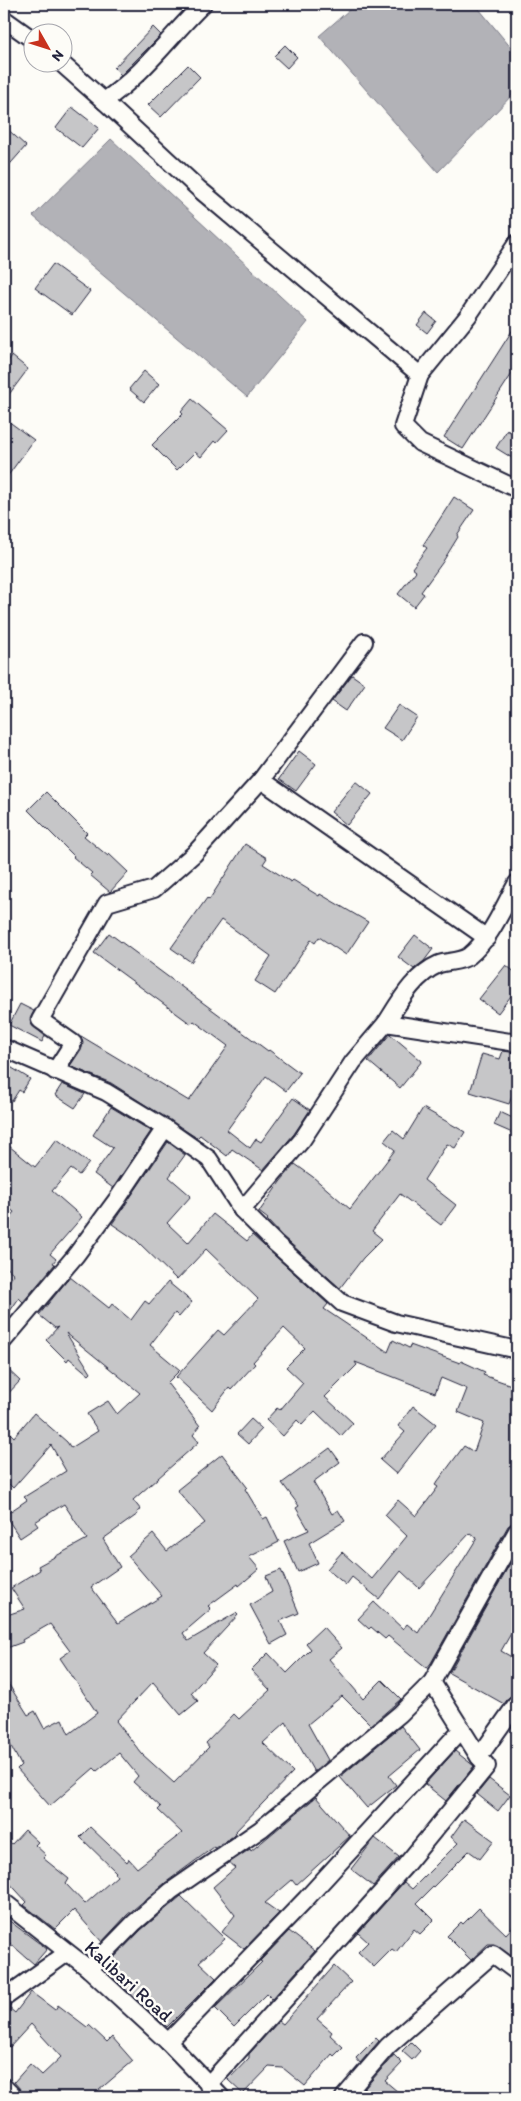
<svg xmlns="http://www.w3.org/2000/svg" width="521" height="2101" font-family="Itim,sans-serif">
  <rect width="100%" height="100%" fill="#fdfcf7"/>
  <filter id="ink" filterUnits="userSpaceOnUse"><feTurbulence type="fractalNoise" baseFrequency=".02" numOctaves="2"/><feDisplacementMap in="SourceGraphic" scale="10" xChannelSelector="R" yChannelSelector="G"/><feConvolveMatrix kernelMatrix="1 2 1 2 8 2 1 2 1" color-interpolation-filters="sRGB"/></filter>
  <g filter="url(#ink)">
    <g fill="#b2b2b7" stroke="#787885">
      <path d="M356 4H475L517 55V90L438 172 319 36Z"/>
      <path d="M111 139 308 322 247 397 33 216Z"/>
    </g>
    <g fill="#c6c6c8" stroke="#22223b">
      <path d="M153 27 161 35 121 75 114 68Z"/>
      <path d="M285 45 297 57 287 68 274 56Z"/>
      <path d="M188 65 200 77 161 117 148 105Z"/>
      <path d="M72 107 99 128 82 148 56 128Z"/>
      <path d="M4 126 26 146 4 171Z"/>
      <path d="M53 264 90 291 72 315 35 288Z"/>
      <path d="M426 313 436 321 427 333 417 325Z"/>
      <path d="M517 323V366L463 449 444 437Z"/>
      <path d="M12 356 28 369 4 401V366Z"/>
      <path d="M144 371 159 384 144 402 129 389Z"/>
      <path d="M192 399 228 430 216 443 214 441 201 457 195 452 177 470 152 445 183 414 181 412Z"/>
      <path d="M4 418 34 440 4 481Z"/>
      <path d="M507 430 517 436V461L496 448Z"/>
      <path d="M454 497 474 510 457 535 458 537 442 563 421 592 424 594 414 607 398 594 416 571 412 568 427 548 423 545Z"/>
      <path d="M352 675 365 684 346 711 332 701Z"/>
      <path d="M399 705 417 717 402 740 383 728Z"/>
      <path d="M299 751 316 764 296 791 279 779Z"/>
      <path d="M356 781 372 794 347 825 331 812Z"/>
      <path d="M46 792 87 833 84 836 108 856 109 854 128 872 110 892 90 875 92 873 73 857 74 856 28 810Z"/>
      <path d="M245 844 267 858 263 864 291 882 293 880 319 896 320 894 368 922 346 955 319 937 315 943 311 940 275 994 255 981 271 956 221 920 191 962 171 948 207 898 209 900Z"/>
      <path d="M109 933 268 1051 269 1050 300 1073 286 1091 266 1076 227 1130 250 1148 256 1139 261 1142 293 1098 310 1110 294 1134 263 1170 232 1149 227 1156 200 1135 197 1138 111 1083 70 1066 82 1048 83 1043 81 1036 189 1101 228 1046 194 1021 191 1024 94 953Z"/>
      <path d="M415 935 433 949 424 961 414 969 398 957Z"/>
      <path d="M506 965 517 974V988L498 1013 479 999Z"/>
      <path d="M20 1004 34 1011 30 1019 31 1024 45 1036 42 1042 9 1025Z"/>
      <path d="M390 1034 422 1061 400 1088 368 1061Z"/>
      <path d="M503 1051 517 1053V1084L509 1104 470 1092 482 1054 500 1059Z"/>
      <path d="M4 1063 30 1079 22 1092 19 1090 12 1101 4 1096Z"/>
      <path d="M62 1084 85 1094 75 1108 55 1095Z"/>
      <path d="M111 1107 151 1131 113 1188 94 1174 113 1148 93 1135Z"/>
      <path d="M423 1108 465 1132 455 1148 447 1144 424 1180 456 1205 441 1225 400 1194 372 1231 382 1239 363 1258 340 1288 282 1236 267 1220 268 1219 259 1212 280 1182 295 1164 313 1177 350 1209 395 1150 384 1141 393 1130 404 1139Z"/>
      <path d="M500 1112 517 1120V1135L494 1125Z"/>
      <path d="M57 1139 89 1163 79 1175 71 1169 52 1191 82 1217 50 1254 56 1259 53 1263 55 1264 23 1302 19 1298 4 1320V1289L14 1274 4 1265V1224L14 1212 4 1204V1142L35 1167Z"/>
      <path d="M168 1142 185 1155 169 1177 191 1196 167 1223 188 1243 213 1214 247 1241 252 1235 328 1304 324 1309 388 1352 393 1340 409 1348 410 1345 460 1363 461 1361 485 1372 483 1375 517 1387V1521L508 1526 431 1663 427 1668 388 1636 385 1639 371 1627 369 1629 358 1619 374 1602 403 1629 407 1624 418 1633 477 1538 470 1533 419 1588 401 1571 379 1599 352 1577 346 1585 327 1569 342 1552 372 1579 407 1536 385 1515 398 1500 416 1516 438 1487 435 1485 464 1446 474 1452 484 1423 458 1412 467 1389 441 1378 435 1393 355 1362 357 1365 325 1397 353 1423 341 1436 315 1411 302 1425 297 1420 283 1436 266 1420 277 1408 280 1410 303 1383 286 1367 305 1348 284 1328 253 1362 255 1364 231 1390 229 1388 212 1410 176 1377 218 1330 224 1335 258 1299 206 1249 177 1280 136 1240 112 1224Z"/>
      <path d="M70 1277 109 1308 112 1304 131 1320 145 1301 149 1304 168 1282 192 1302 179 1317 175 1313 150 1345 180 1370 167 1383 200 1426 193 1435 199 1442 133 1500 141 1510 137 1512 138 1514 103 1539 120 1567 91 1587 118 1623 162 1596 128 1556 153 1534 167 1551 205 1523 177 1490 222 1454 247 1487 245 1489 263 1519 267 1517 279 1542 249 1557 259 1569 239 1586 238 1584 208 1606 211 1609 183 1633 188 1641 236 1613 238 1615 203 1653 216 1665 191 1693 198 1701 181 1715 153 1682 116 1721 142 1754 174 1783 209 1747 206 1743 234 1714 239 1719 270 1690 251 1670 268 1653 287 1673 311 1649 306 1643 323 1627 342 1648 329 1659 363 1699 382 1680 401 1699 371 1725 342 1696 308 1724 328 1760 314 1772 286 1722 263 1743 293 1772 234 1833 235 1835 215 1848 214 1847 165 1883 127 1915 102 1942 74 1910 55 1929 24 1905 27 1902 4 1877V1838L12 1844 25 1830 38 1842 35 1845 46 1855 43 1858 69 1879 66 1884 85 1904 117 1876 115 1873 116 1872 80 1837 90 1827 127 1862 129 1859 137 1868 182 1833 158 1810 161 1807 133 1782 138 1776 119 1753 97 1771 94 1768 50 1806 17 1769 21 1765 4 1733V1677L28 1715 35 1711 44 1728 62 1719 69 1734 97 1713 60 1658 70 1651 50 1624 22 1640 23 1642 4 1649V1616L25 1609 11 1588 40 1570 38 1566 87 1539 64 1504 35 1522 38 1526 20 1538 5 1515 27 1500 24 1497 66 1471 51 1445 13 1488 4 1479V1427L14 1437 34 1413 67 1442 71 1448 98 1431 87 1414 108 1401 117 1414 140 1393 66 1333 91 1373 89 1375 69 1358 67 1361 46 1340 58 1327 55 1328 39 1315Z"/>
      <path d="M4 1366 20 1381 4 1398Z"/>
      <path d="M413 1406 436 1424 396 1474 380 1460 405 1432 398 1426Z"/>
      <path d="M251 1419 262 1429 248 1444 237 1434Z"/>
      <path d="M330 1448 340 1462 313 1482 332 1514 338 1510 345 1521 309 1543 318 1563 298 1572 284 1541 309 1530 296 1508 299 1506 282 1483Z"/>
      <path d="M517 1551V1623L501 1651 517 1660V1693L509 1697 504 1704 449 1673Z"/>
      <path d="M281 1570 299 1613 280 1621 287 1635 271 1644 250 1605 272 1592 266 1576Z"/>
      <path d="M401 1726 420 1750 389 1776 396 1785 367 1808 340 1777Z"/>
      <path d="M455 1751 474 1766 446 1801 425 1784Z"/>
      <path d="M489 1779 510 1795 498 1811 477 1794Z"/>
      <path d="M316 1797 350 1836 296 1885 292 1880 265 1903 279 1913 244 1949 222 1932 235 1915 213 1887 235 1868 229 1863 250 1849 251 1851Z"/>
      <path d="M464 1819 494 1841 480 1859 469 1851 417 1903 434 1920 420 1934 414 1929 396 1952 392 1949 374 1967 358 1952 368 1942 358 1933 404 1882 412 1889 458 1843 451 1837Z"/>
      <path d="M375 1838 399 1857 373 1886 351 1869Z"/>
      <path d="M181 1896 225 1939 199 1962 216 1978 167 2027 103 1969 141 1930Z"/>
      <path d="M479 1908 506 1934 517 1922V1960L494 1944H488L471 1960 447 1936 461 1922 463 1924Z"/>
      <path d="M4 1917 47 1949 34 1964 4 1938Z"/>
      <path d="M289 1931 315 1951 272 1999 267 1994 234 2027 215 2008 262 1962 260 1961Z"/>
      <path d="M334 1966 351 1982 317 2019 332 2032 330 2035 343 2047 334 2056 332 2054 305 2086 283 2068 269 2067 243 2094 228 2080 249 2058V2054L279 2021 283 2024Z"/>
      <path d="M31 1992 55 2010 58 2005 87 2027 89 2025 107 2042 112 2037 133 2061 91 2097H24L21 2090 14 2082 30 2064 42 2075 61 2057 31 2024 10 2047 4 2041V2008L8 2007 15 2013Z"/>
      <path d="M376 2038 379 2041 360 2063 356 2058Z"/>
      <path d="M411 2042 420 2051 412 2060 402 2051Z"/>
      <path d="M394 2055 402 2063 385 2081 404 2097H357Z"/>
    </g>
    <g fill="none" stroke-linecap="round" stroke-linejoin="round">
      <defs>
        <g id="minor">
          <path d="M4 19 32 39"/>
          <path d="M60 62 104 101 199 189 420 375 403 426 420 443 517 489"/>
          <path d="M104 101C145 73 169 37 203 4"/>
          <path d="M420 375 468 316 517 243"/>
          <path d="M261 780 487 938"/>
          <path d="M386 1023C400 1001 414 975 439 964 448 961 461 962 469 956 492 937 502 909 517 883"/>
          <path d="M4 1048 106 1092 165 1128 209 1159 242 1210 275 1243 342 1303 396 1323 517 1350"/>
          <path d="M55 1071 73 1043 40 1020 107 903 154 889 194 854 261 780 364 642"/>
          <path d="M242 1210 302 1140 353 1062 386 1023 517 1043"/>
          <path d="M4 1340 76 1255 118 1198 165 1128"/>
          <path d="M479 1757 517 1703"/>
          <path d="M4 1902 89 1969 168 2042 221 2097"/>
          <path d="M89 1969 134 1923 171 1891 261 1829 400 1714 432 1682 517 1531"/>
          <path d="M4 1998 67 1953"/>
          <path d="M168 2042 306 1899 462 1729"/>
          <path d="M208 2085 405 1866 487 1766 479 1757 432 1682"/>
          <path d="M4 2087 14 2097"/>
          <path d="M344 2097 388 2046 493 1954 517 1972"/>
        </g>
      </defs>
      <use href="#minor" stroke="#22223b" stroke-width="20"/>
      <use href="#minor" stroke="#fdfcf7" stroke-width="16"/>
    </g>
  </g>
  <g text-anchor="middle" stroke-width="5" stroke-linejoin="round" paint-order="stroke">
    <g font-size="19" fill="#22223b" stroke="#fdfcf7">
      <text transform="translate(129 1981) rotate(42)" y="7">Kalibari Road</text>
    </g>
  </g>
  <rect width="521" height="2101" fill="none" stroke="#fdfcf7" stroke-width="20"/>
  <rect x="10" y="10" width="501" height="2081" fill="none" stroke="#22223b" stroke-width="2" filter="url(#ink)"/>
  <g transform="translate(48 48) rotate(129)"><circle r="24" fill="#fdfcf7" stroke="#a5a5ac"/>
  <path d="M0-4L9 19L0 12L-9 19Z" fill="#c8321e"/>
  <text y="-8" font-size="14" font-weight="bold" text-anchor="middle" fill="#22223b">N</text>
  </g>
</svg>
